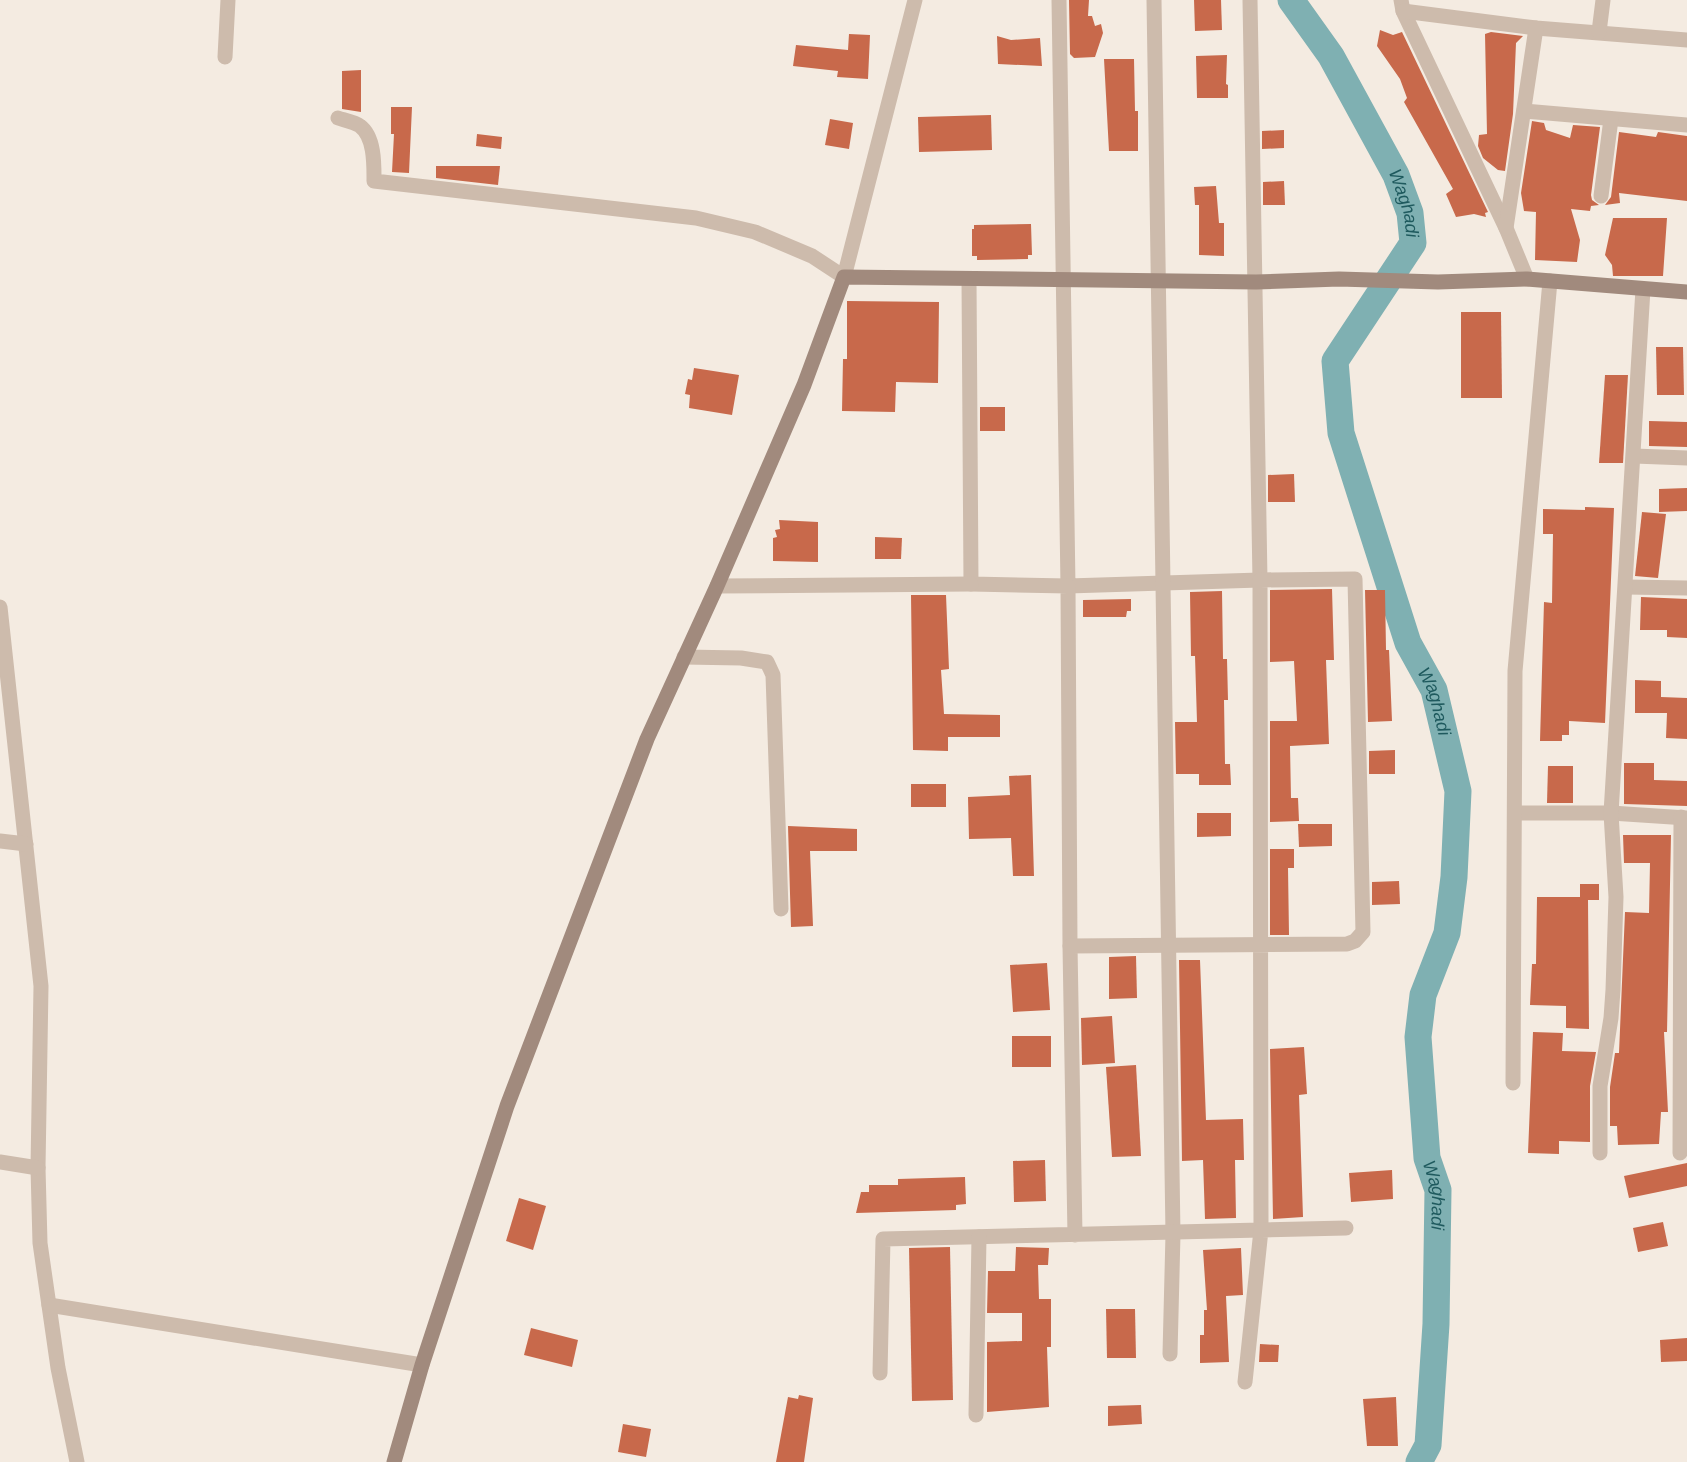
<svg xmlns="http://www.w3.org/2000/svg" width="1687" height="1462" font-family="Helvetica,sans-serif">
  <rect width="100%" height="100%" fill="#f4ebe1"/>
  <g fill="none" stroke-linecap="round" stroke-linejoin="round">
    <path stroke="#7fb0b2" stroke-width="27" id="s1" d="M1291 0 1331 56 1396 175 1410 213 1413 243 1335 361 1341 433 1408 643 1434 690 1458 791 1454 877 1447 933 1423 995 1418 1037 1427 1158 1438 1190 1436 1324 1428 1445 1419 1462"/>
  </g>
  <g fill="#c8694b">
    <path d="M1069 0H1089L1088 16H1092L1095 26 1101 24 1103 33 1095 57 1074 58 1070 54Z"/>
    <path d="M1194 0H1221L1222 30 1195 31Z"/>
    <path d="M1380 30 1393 35 1402 32 1488 212 1485 213 1486 217 1474 214 1456 217 1446 194 1453 189 1404 102 1407 98 1400 79 1377 46Z"/>
    <path d="M1491 32 1523 36 1516 43 1513 114 1505 171 1498 170 1483 158 1478 146 1479 135 1487 134 1485 34Z"/>
    <path d="M849 34 870 35 868 79 837 77 838 71 793 66 796 45 848 50Z"/>
    <path d="M997 36 1011 40 1040 38 1042 66 998 64Z"/>
    <path d="M1227 55 1226 84 1228 85V98H1197L1196 56Z"/>
    <path d="M1104 59H1134L1135 111H1138V151H1109Z"/>
    <path d="M361 70V112L342 109V71Z"/>
    <path d="M391 107H412L409 173 392 172 394 134H391Z"/>
    <path d="M991 115 992 150 919 152 918 117Z"/>
    <path d="M830 119 853 123 849 149 825 145Z"/>
    <path d="M1532 121 1544 123 1546 130 1570 138 1573 125 1600 127 1591 195 1592 200 1599 205 1591 206 1590 211 1571 209 1580 240 1577 262 1535 260 1536 212 1524 211 1521 193Z"/>
    <path d="M1284 130V148L1262 149V131Z"/>
    <path d="M1619 132 1656 137 1658 132 1687 136V201L1619 193 1620 203 1605 205 1611 197Z"/>
    <path d="M477 134 502 137 501 149 476 146Z"/>
    <path d="M436 166H500L498 185 436 178Z"/>
    <path d="M1284 181 1285 205H1263V182Z"/>
    <path d="M1216 186 1219 223H1224V256L1199 255V205H1195L1194 187Z"/>
    <path d="M1613 218H1667L1663 276H1613L1612 265 1605 255Z"/>
    <path d="M1031 224 1032 255H1028V259L977 260V256H972V229H974V225Z"/>
    <path d="M847 301 939 302 938 383 896 382 895 412 842 411 843 359H847Z"/>
    <path d="M1461 312H1501L1502 398H1461Z"/>
    <path d="M1656 347H1683L1684 395H1657Z"/>
    <path d="M694 368 739 375 732 415 689 408 690 395 685 394 688 379 692 380Z"/>
    <path d="M1605 375H1628L1623 463H1599Z"/>
    <rect x="980" y="407" width="25" height="24"/>
    <path d="M1649 421 1687 422V447L1649 446Z"/>
    <path d="M1294 474 1295 502H1268V475Z"/>
    <path d="M1687 488V511L1659 512V489Z"/>
    <path d="M1585 507 1614 508 1605 723 1569 721V735H1562V741H1540L1544 602 1552 603 1553 534H1543V509L1585 510Z"/>
    <path d="M1642 512 1666 514 1658 578 1635 576Z"/>
    <path d="M779 520 818 522V562L773 561V538L777 537 775 530 780 529Z"/>
    <path d="M875 537 902 538 901 559H875Z"/>
    <path d="M1332 589 1334 660H1326L1329 744 1290 746 1291 798H1298L1299 821 1270 822V721H1297L1294 661 1270 662V590Z"/>
    <path d="M1365 590H1385L1386 650H1389L1392 721 1368 722Z"/>
    <path d="M1222 591 1223 659H1227L1228 700H1224L1225 764H1230L1231 785H1199V774H1176L1175 722H1197L1195 656H1191L1190 592Z"/>
    <path d="M911 595H946L949 669 941 670 944 714 1000 715V737H948V751L913 750Z"/>
    <path d="M1641 597 1687 599V638L1667 637V630H1640Z"/>
    <path d="M1131 599V611H1127L1126 617H1083V600Z"/>
    <path d="M1635 680 1661 681V697L1687 698V739L1666 738 1667 713H1635Z"/>
    <path d="M1395 750V774H1369V751Z"/>
    <path d="M1624 763H1654V780L1687 781V806L1624 804Z"/>
    <path d="M1548 766H1573V803H1547Z"/>
    <path d="M1031 775 1034 876H1013L1011 838 969 839 968 797 1010 795 1009 776Z"/>
    <rect x="911" y="784" width="35" height="23"/>
    <path d="M1197 813H1231V836L1197 837Z"/>
    <path d="M1298 824H1332V846L1299 847Z"/>
    <path d="M788 826 857 829V851H810L813 926 791 927Z"/>
    <path d="M1623 835H1671L1667 1032H1664L1668 1112H1661L1659 1144 1618 1145 1617 1126H1610V1087L1615 1053H1619L1625 912 1649 913 1650 863H1624Z"/>
    <path d="M1270 849H1294V868H1288L1289 935H1270Z"/>
    <path d="M1399 881 1400 904 1372 905V882Z"/>
    <path d="M1580 884H1599V900H1588L1589 1029 1566 1028V1006L1530 1005 1532 964H1536L1537 897H1580Z"/>
    <path d="M1136 956 1137 998 1109 999V957Z"/>
    <path d="M1179 960H1200L1206 1120 1243 1119 1244 1160H1235L1236 1218 1205 1219 1203 1160 1182 1161Z"/>
    <path d="M1047 963 1050 1010 1013 1012 1010 965Z"/>
    <path d="M1112 1016 1115 1063 1082 1065 1081 1018Z"/>
    <path d="M1533 1032 1563 1033 1562 1051 1596 1052 1590 1086V1142L1559 1141V1154L1528 1153Z"/>
    <rect x="1012" y="1036" width="39" height="31"/>
    <path d="M1304 1047 1307 1094 1299 1095 1303 1217 1273 1219 1270 1049Z"/>
    <path d="M1136 1065 1141 1156 1112 1157 1106 1067Z"/>
    <path d="M1045 1160 1046 1201 1014 1202 1013 1161Z"/>
    <path d="M1687 1163V1186L1629 1198 1624 1176Z"/>
    <path d="M1392 1170 1393 1199 1351 1202 1349 1173Z"/>
    <path d="M965 1177 966 1204 956 1205V1210L856 1213 861 1192H869V1185H898V1179Z"/>
    <path d="M519 1198 546 1206 533 1250 506 1241Z"/>
    <path d="M1663 1222 1668 1246 1638 1252 1633 1228Z"/>
    <path d="M950 1247 953 1400 912 1401 909 1248Z"/>
    <path d="M1016 1247 1049 1248 1048 1265H1038L1039 1299H1051V1347H1047L1049 1407 987 1412V1342L1022 1341V1313H987L988 1271H1015Z"/>
    <path d="M1241 1248 1243 1295 1226 1296 1229 1362 1200 1363V1335H1204V1310H1207L1203 1250Z"/>
    <path d="M1106 1309H1135L1136 1358H1107Z"/>
    <path d="M531 1328 578 1340 572 1367 524 1355Z"/>
    <path d="M1687 1338V1361L1661 1362 1660 1340Z"/>
    <path d="M1260 1344 1279 1345 1278 1362H1259Z"/>
    <path d="M799 1395 813 1398 804 1462H776L788 1397 798 1399Z"/>
    <path d="M1396 1397 1398 1446H1367L1363 1399Z"/>
    <path d="M1141 1405 1142 1424 1108 1426V1406Z"/>
    <path d="M623 1424 651 1429 646 1457 618 1452Z"/>
  </g>
  <g fill="none" stroke-linecap="round" stroke-linejoin="round">
    <g stroke="#cdbbac" stroke-width="15">
      <path d="M1059 0 1068 586 1260 580 1250 0"/>
      <path d="M1154 0 1173 1234 1170 1354"/>
      <path d="M1401 0 1403 11 1506 228 1527 279"/>
      <path d="M1403 11 1536 28 1687 40"/>
      <path d="M1599 32 1603 0"/>
      <path d="M225 57 228 0"/>
      <path d="M1524 111 1687 125"/>
      <path d="M338 118C344 120 355 122 360 126 375 137 374 166 374 181L696 218 755 232 812 256 844 277 915 0"/>
      <path d="M1601 196 1611 119"/>
      <path d="M1506 228 1536 28"/>
      <path d="M969 279 971 584 1068 586 1070 946"/>
      <path d="M1634 456 1687 458"/>
      <path d="M717 586 971 584"/>
      <path d="M1626 587 1687 588"/>
      <path d="M0 607 41 986 38 1168 40 1243 58 1368 77 1462"/>
      <path d="M684 657 741 658 767 662 773 675 781 909"/>
      <path d="M1516 813H1611L1687 818"/>
      <path d="M0 841 26 844"/>
      <path d="M1513 1083 1515 671 1550 281"/>
      <path d="M1600 1153V1086L1611 1018 1613 990 1616 897 1611 813 1643 289"/>
      <path d="M1680 1153 1681 817"/>
      <path d="M0 1162 38 1168"/>
      <path d="M49 1305 422 1365"/>
      <path d="M880 1373 883 1239 1261 1230 1260 580 1355 579 1363 932 1355 941 1347 944 1070 946 1075 1235"/>
      <path d="M1245 1382 1261 1230 1346 1228"/>
      <path d="M976 1415 979 1237"/>
    </g>
    <path stroke="#a18a7d" stroke-width="15" d="M394 1462 422 1365 507 1106 647 739 717 586 804 385 844 277 1256 282 1339 279 1438 282 1527 279 1687 292"/>
  </g>
  <g text-anchor="middle" stroke-width="6" stroke-linejoin="round" paint-order="stroke">
    <g font-size="18" font-style="italic" fill="#1f5a5e" stroke="#fbf5ee">
      <text dy="6" stroke="none"><textPath href="#s1" startOffset="234">Waghadi</textPath></text>
      <text dy="6" stroke="none"><textPath href="#s1" startOffset="774">Waghadi</textPath></text>
      <text dy="6" stroke="none"><textPath href="#s1" startOffset="1278">Waghadi</textPath></text>
    </g>
  </g>
</svg>
